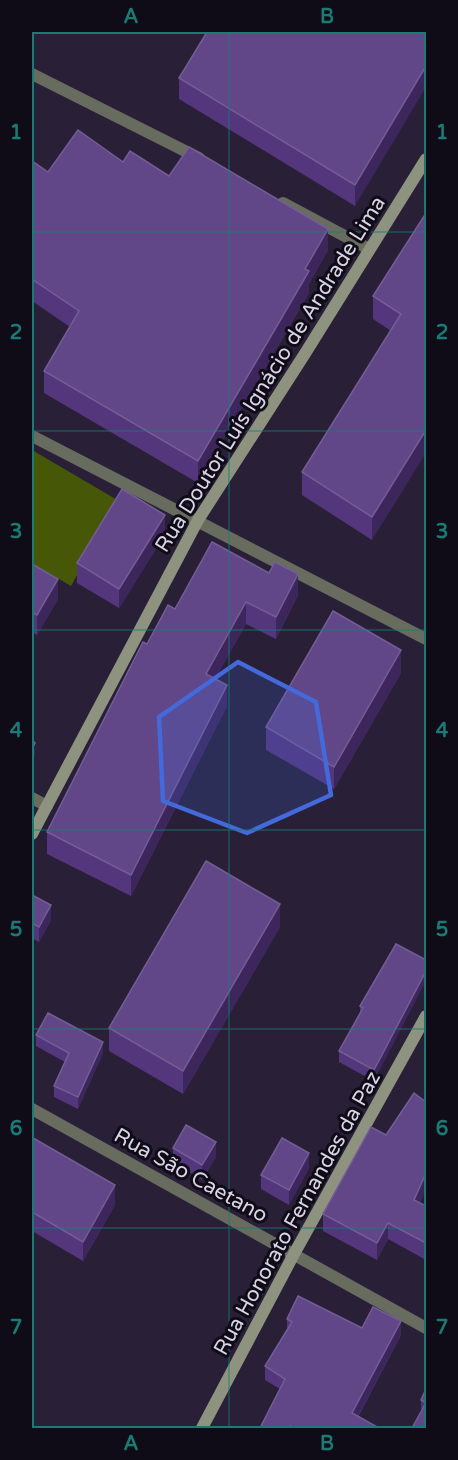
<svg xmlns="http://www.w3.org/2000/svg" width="458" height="1460" font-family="'Varela Round',sans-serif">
  <rect width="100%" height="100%" fill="#292038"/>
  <path fill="#475708" d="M32 450 119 501 71 586 49 573 40 588 32 583Z"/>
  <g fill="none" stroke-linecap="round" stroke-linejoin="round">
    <g stroke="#686c5f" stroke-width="12">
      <path d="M32 74 199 158"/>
      <path d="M283 203 369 249"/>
      <path d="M32 436 426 639"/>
      <path d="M32 798 47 806"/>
      <path d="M32 1109 426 1328"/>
    </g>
    <g stroke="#8d937f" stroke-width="12">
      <path d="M32 834 198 520 306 352 426 159"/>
      <path d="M202 1428 294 1254 426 1016"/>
    </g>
  </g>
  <g fill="#53367c">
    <path d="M426 32 355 206 179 99V78Z"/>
    <path d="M32 161 48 172 123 162 169 176 328 250 309 284V293L198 483 44 393V371L70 327 32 301Z"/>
    <path d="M426 213 372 540 302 495V472L391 331 373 319V296Z"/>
    <path d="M165 534 119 608 77 583V563Z"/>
    <path d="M32 564 58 599 37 635 32 632Z"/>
    <path d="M298 595 276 639 246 624 215 679 227 706 131 896 47 854V832L147 644 175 609Z"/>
    <path d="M401 673 334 789 266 750V727Z"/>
    <path d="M32 895 51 920 39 942 32 938Z"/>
    <path d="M426 900V918L424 917V904Z"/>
    <path d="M280 927 183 1094 109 1051V1028Z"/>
    <path d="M396 944 374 1081 339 1062V1051L360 1013V1006Z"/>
    <path d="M36 1035 103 1053 78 1109 54 1097V1086L65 1062 36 1046Z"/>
    <path d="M32 1141 115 1205 83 1261 32 1231Z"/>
    <path d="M173 1148 216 1157 202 1180 173 1162Z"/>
    <path d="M309 1168 289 1205 261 1189V1175Z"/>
    <path d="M420 1203 426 1206V1260L388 1239 377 1260 323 1231V1214Z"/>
    <path d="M287 1319 362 1328 401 1335 358 1417 379 1428H260L280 1389 265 1380V1366L287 1329Z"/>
    <path d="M426 1389V1428L421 1414V1400Z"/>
  </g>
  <g fill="#3c265c">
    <path d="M426 66V87L355 206V185Z"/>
    <path d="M328 229V250L309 284V293L198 483V461Z"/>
    <path d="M426 430V453L372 540V517Z"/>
    <path d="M165 515V534L119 608V589Z"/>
    <path d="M298 574V595L276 639V617Z"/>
    <path d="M58 579V599L37 635V615Z"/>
    <path d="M246 602V624L206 695V674Z"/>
    <path d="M401 650V673L334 789V767Z"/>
    <path d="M227 685V706L131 896V875Z"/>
    <path d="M35 743V756L32 763V749Z"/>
    <path d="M280 904V927L183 1094V1071Z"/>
    <path d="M51 905V920L39 942V927Z"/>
    <path d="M426 971V981L374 1081V1070Z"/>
    <path d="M103 1042V1053L78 1109V1097Z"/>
    <path d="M216 1142V1157L202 1180V1165Z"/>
    <path d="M309 1153V1168L289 1205V1190Z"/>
    <path d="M426 1173V1190L414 1216V1200Z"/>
    <path d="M115 1185V1205L83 1261V1242Z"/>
    <path d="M388 1223V1239L377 1260V1243Z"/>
    <path d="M401 1321V1335L352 1427V1413Z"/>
  </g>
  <g fill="#614787" stroke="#745d96" stroke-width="1.5">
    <path d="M207 32H426V66L355 185 179 78Z"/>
    <path d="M78 130 123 162 130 151 169 176 189 147 328 229 305 269 309 271 198 461 44 371 79 311 32 279V161L48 172Z"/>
    <path d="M426 213V430L372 517 302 472 401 314 373 296Z"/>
    <path d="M122 489 165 515 119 589 77 563Z"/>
    <path d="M212 542 269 573 275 562 298 574 276 617 246 602 206 674 227 685 131 875 47 832 143 642 147 644 168 605 175 609Z"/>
    <path d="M32 564 58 579 37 615 32 612Z"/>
    <path d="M333 611 401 650 334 767 266 727Z"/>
    <path d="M32 740 35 743 32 749Z"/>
    <path d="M206 861 280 904 183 1071 109 1028Z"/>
    <path d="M32 895 51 905 39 927 32 923Z"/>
    <path d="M396 944 426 960V971L374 1070 339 1051 363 1008 360 1006Z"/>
    <path d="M48 1013 103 1042 78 1097 54 1086 69 1053 36 1035Z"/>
    <path d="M414 1093 426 1102V1173L414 1200 426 1206V1243L388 1223 377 1243 323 1214 371 1127 386 1135Z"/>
    <path d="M186 1125 216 1142 202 1165 173 1148Z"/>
    <path d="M33 1138 115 1185 83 1242 32 1212V1141Z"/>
    <path d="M282 1138 309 1153 289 1190 261 1175Z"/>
    <path d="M298 1296 362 1328 373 1307 401 1321 352 1413 379 1428H294L290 1426 288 1428H260L285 1379 265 1366 292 1322 287 1319Z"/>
    <path d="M426 1389V1428H412L426 1403 421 1400Z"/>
  </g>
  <path fill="#4369db" fill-opacity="0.2" stroke="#4369db" stroke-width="4.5" stroke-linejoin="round" d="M238 662 316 702 331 795 247 833 163 801 159 717Z"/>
  <path fill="none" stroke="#197b74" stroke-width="1.5" stroke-opacity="0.55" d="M229 32V1428M32 232H426M32 431H426M32 630H426M32 830H426M32 1029H426M32 1228H426"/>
  <g text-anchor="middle" stroke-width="6" stroke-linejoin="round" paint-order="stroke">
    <g font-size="21" fill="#d9d4e5" stroke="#100c17">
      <text transform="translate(270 374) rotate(-58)" y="7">Rua Doutor Luís Ignácio de Andrade Lima</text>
      <text transform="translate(191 1175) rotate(29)" y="7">Rua São Caetano</text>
      <text transform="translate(297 1213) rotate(-61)" y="7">Rua Honorato Fernandes da Paz</text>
    </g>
  </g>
  <rect width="458" height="1460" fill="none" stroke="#100c17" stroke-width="66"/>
  <rect x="33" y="33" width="392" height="1394" fill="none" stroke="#197b74" stroke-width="2"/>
  <g font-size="20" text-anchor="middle" font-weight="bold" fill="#197b74">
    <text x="131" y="23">A</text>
    <text x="327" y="23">B</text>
    <text x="16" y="139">1</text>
    <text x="442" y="139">1</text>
    <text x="16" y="339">2</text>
    <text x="442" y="339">2</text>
    <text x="16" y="538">3</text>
    <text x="442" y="538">3</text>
    <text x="16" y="737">4</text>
    <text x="442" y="737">4</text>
    <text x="16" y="936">5</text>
    <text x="442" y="936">5</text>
    <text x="16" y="1135">6</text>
    <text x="442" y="1135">6</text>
    <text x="16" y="1334">7</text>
    <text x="442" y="1334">7</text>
    <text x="131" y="1450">A</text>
    <text x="327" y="1450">B</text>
  </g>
</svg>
